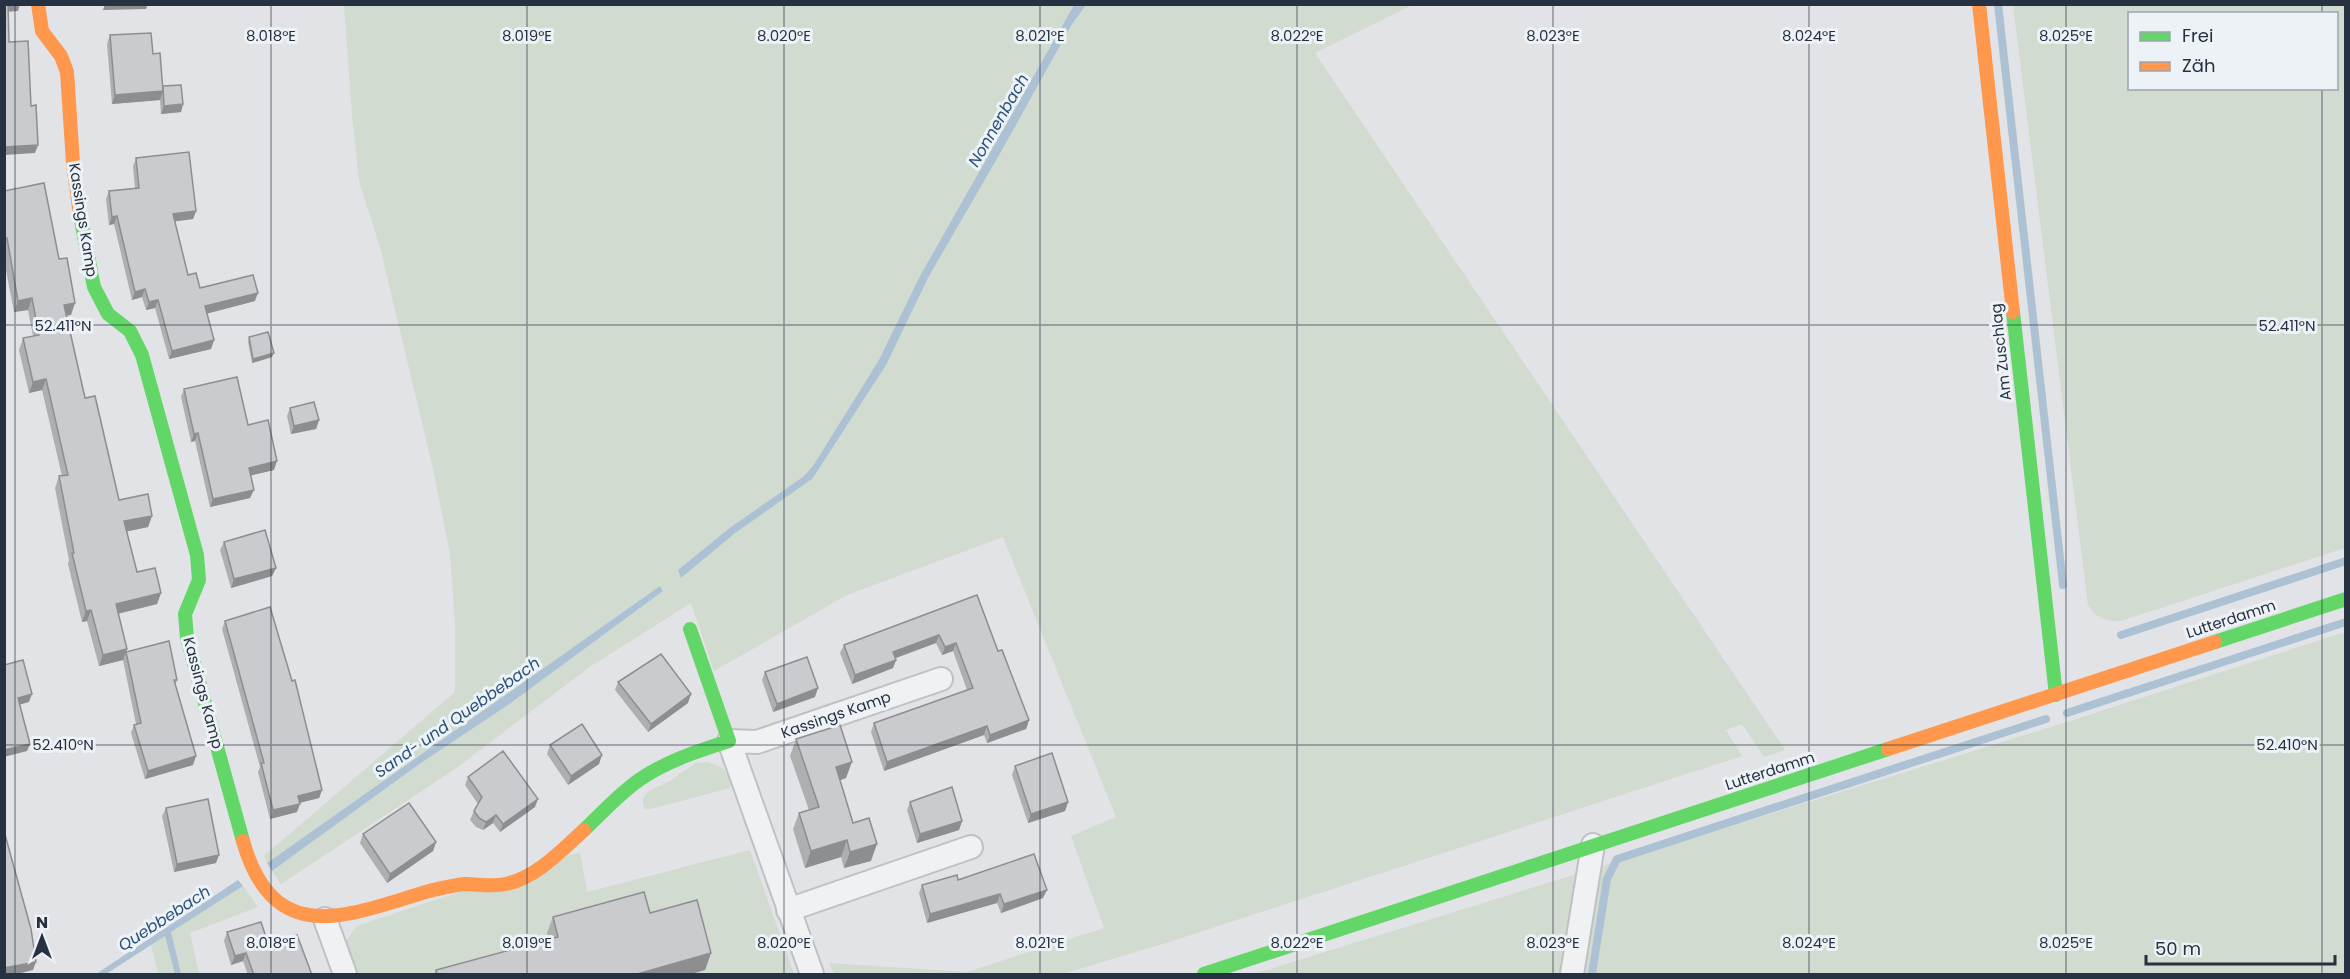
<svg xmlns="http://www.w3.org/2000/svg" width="2350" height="979" font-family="Poppins,sans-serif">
  <rect width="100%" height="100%" fill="#e1e3e6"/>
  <g fill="#d1dbd0" fill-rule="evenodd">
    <path d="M344 5H1412L1315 53 1785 750 1764 757 1742 724 1726 730 1742 756 1166 943 1062 974H834L829 963 967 972 1104 928 1071 836 1116 817 1003 537 847 595 714 671 691 603 591 666 455 769 281 884 272 871 418 765 508 705 663 591 660 586 267 863 264 856 455 692V622L450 554 433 469 380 247 359 181 352 115Z"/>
    <path d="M2013 5H2345V548L2121 621C2104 621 2097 619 2088 605ZM2130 14H2336V88H2130Z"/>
    <path d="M2345 632V974H1254L2070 721Z"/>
    <path d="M708 762 723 768 730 781V788L651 809H646L643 806V798L649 791 672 780 695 763Z"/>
    <path d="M750 850 794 974H358L346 941 357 926 580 852 587 892Z"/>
    <path d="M243 886 258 907 190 933 199 974H158L151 945Z"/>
  </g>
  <g fill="#acc1d4">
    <path d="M1074 5H1086L1072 24 1002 150 929 276 886 365 818 470 812 479 735 533 681 578 678 570 731 527 803 477 813 466 879 360 920 276Z"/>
    <path d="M660 586 663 591 508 705 418 765 272 871 267 863Z"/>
    <path d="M238 880 243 886 171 932 181 974H175L165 936 106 974H96Z"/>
  </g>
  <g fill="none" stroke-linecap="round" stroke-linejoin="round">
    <g stroke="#acc1d4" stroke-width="8">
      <path d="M1998 4 2063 585"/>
      <path d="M2121 635 2346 561"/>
      <path d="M2067 713 2346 622"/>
      <path d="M1592 974 1607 879 1617 859 2046 719"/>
    </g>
    <defs>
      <g id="street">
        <path d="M788 910 971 847"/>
        <path d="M325 919 345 974"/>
        <path d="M812 974 729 741 757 742 941 679"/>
        <path d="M1572 974 1593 845"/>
      </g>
    </defs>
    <use href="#street" stroke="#bfc1c4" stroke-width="26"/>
    <use href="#street" stroke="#f0f1f3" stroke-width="22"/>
    <g stroke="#63d668" stroke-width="14">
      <path d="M80 215 94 287 108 314 130 331 142 355 197 555 199 580 185 614 187 638 243 841"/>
      <path d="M2013 312 2056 695"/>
      <path d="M2215 642 2346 599"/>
      <path d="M584 830C602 813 619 794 639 780 666 761 698 751 729 741L690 629"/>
      <path d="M1204 974 1888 749"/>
    </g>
    <g stroke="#ff974d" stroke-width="14">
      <path d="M38 4 42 31 61 56 67 72 73 163 80 215"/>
      <path d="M1979 4 2013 312"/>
      <path d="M1888 749 2215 642"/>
      <path d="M243 841C275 954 354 912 433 890 443 888 454 885 465 884 478 884 492 887 506 884 536 878 562 850 584 830"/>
    </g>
  </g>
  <g fill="#adafb1">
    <path d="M110 35 153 54 163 86 183 104 181 112 161 114 160 100 112 104 107 44Z"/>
    <path d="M136 158 196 211 193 219 175 221 188 275 200 288 255 301 207 313 214 340 211 349 169 359 155 308 146 310 142 297 132 300 114 224 109 225 106 199 109 191 135 188 133 166Z"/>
    <path d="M4 191 59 259 71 315H67L85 398 119 500 152 516 148 527 127 531 137 572 161 593 157 604 118 614 127 649 126 652 177 680 175 686 193 765 145 779 131 733 134 725 136 724 123 660 99 666 87 621 82 622 68 564 69 560 55 488 59 476H62L42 390 29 393 19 350 23 338 33 336 28 310 14 312 4 260Z"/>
    <path d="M249 337 272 357 252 363 248 342Z"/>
    <path d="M184 389 248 425 274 470 250 475V498L210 507 195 441 191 442 181 397Z"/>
    <path d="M290 408 319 420 316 429 291 434 287 416Z"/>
    <path d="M224 542 276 568 272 576 231 588 220 550Z"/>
    <path d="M977 595 998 651 1029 720 1026 729 987 743 984 735 884 771 871 732 874 723 967 690 953 651 942 655 936 643 896 658V660L893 668 852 684 840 653 844 645Z"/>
    <path d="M225 621 322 790 319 798 299 803 297 812 270 819 258 772 260 767 222 629Z"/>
    <path d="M765 672 815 697 773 712 762 680Z"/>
    <path d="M618 682 688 703 648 732 615 690Z"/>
    <path d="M796 739 846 778 840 780 853 823 871 861 844 868 841 857 805 868 793 829 799 813 809 810 790 756Z"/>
    <path d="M550 745 599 764 568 785 547 754Z"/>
    <path d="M1015 766 1068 802 1065 811 1028 823 1012 775Z"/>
    <path d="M468 777 535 807 500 832 493 823 483 830 476 827 470 820 474 811 478 804 465 785Z"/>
    <path d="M910 802 962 821 959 830 917 843 907 810Z"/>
    <path d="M166 808 216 863 174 872 162 816Z"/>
    <path d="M363 834 436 842 433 851 387 883 360 843Z"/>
    <path d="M958 880 1043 898 1001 913 997 903 927 923 919 893 922 885Z"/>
    <path d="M650 913 711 953 705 970 687 975H434L436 970 549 939 547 933 553 917Z"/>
    <path d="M227 932 269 946 312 975H248L243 961 231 965 224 941Z"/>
  </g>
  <g fill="#8d8e90">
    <path d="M7 4H20L18 11 5 12Z"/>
    <path d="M105 4H148L146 9 103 10Z"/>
    <path d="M163 91 160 100 112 104 115 95Z"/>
    <path d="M183 104 181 112 161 114 164 106Z"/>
    <path d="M38 145 35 153 4 155V147Z"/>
    <path d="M196 211 193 219 170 222 173 214Z"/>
    <path d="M117 216 114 224 109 225 112 217Z"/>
    <path d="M145 289 142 297 132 300 135 292Z"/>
    <path d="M258 293 255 301 202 315 205 306Z"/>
    <path d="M32 298 28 310 14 312 18 301Z"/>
    <path d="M158 300 155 308 146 310 149 302Z"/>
    <path d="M75 303 71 315 60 317 64 305Z"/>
    <path d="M214 340 211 349 169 359 172 351Z"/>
    <path d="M274 353 272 357 252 363 253 359Z"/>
    <path d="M46 379 42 390 29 393 33 382Z"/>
    <path d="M319 420 316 429 291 434 294 426Z"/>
    <path d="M198 433 195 441 191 442 194 434Z"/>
    <path d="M277 461 274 470 245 477 249 468Z"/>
    <path d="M254 490 250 498 210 507 213 499Z"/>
    <path d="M152 516 148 527 120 533 124 521Z"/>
    <path d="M276 568 272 576 231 588 234 579Z"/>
    <path d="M161 593 157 604 112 615 116 604Z"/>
    <path d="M91 610 87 621 82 622 86 611Z"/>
    <path d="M939 635 936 643 890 660 893 652Z"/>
    <path d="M956 643 953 651 942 655 945 647Z"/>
    <path d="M127 649 123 660 99 666 103 655Z"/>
    <path d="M896 660 893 668 852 684 855 675Z"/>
    <path d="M818 688 815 697 773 712 777 704Z"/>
    <path d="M32 694 29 702 15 706 18 698Z"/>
    <path d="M691 694 688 703 648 732 651 724Z"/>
    <path d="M1029 720 1026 729 987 743 990 735Z"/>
    <path d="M987 726 984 735 884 771 887 762Z"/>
    <path d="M30 744 27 751 4 757V750Z"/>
    <path d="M602 755 599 764 568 785 571 776Z"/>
    <path d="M196 756 193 765 145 779 148 771Z"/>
    <path d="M852 762 846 778 830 784 836 767Z"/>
    <path d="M322 790 319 798 295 804 298 796Z"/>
    <path d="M538 799 535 807 500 832 503 824Z"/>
    <path d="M1068 802 1065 811 1028 823 1031 814Z"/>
    <path d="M300 804 297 812 270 819 273 810Z"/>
    <path d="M496 815 493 823 483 830 486 822Z"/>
    <path d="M962 821 959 830 917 843 920 834Z"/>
    <path d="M847 840 841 857 805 868 811 851Z"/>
    <path d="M436 842 433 851 387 883 390 874Z"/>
    <path d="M877 844 871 861 844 868 850 852Z"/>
    <path d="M219 855 216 863 174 872 177 864Z"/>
    <path d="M1047 890 1043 898 1001 913 1004 904Z"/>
    <path d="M1000 894 997 903 927 923 930 914Z"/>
    <path d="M246 953 243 961 231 965 235 956Z"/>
    <path d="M711 953 705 970 687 975H634Z"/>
    <path d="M36 962 33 970 13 975H4V968Z"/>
  </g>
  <g fill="#c9cbce" stroke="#8d8e90" stroke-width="1.5">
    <path d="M4 4H8L9 42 28 41 31 106 36 105 38 145 4 147Z"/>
    <path d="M151 33 153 54 160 53 163 91 115 95 110 35Z"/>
    <path d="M181 85 183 104 164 106 163 86Z"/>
    <path d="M189 152 196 211 173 214 188 275 196 273 200 288 253 275 258 293 205 306 214 340 172 351 158 300 149 302 145 289 135 292 117 216 112 217 109 191 139 188 136 158Z"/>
    <path d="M44 183 59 259 67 258 75 303 64 305 85 398 95 396 119 500 148 494 152 516 124 521 137 572 155 568 161 593 116 604 127 649 103 655 91 610 86 611 72 553H74L59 476 68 475 46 379 33 382 23 338 39 335 32 298 18 301 7 238 4 239V191Z"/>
    <path d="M268 332 274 353 253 359 249 337Z"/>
    <path d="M237 377 248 425 268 420 277 461 249 468 254 490 213 499 198 433 194 434 184 389Z"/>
    <path d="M314 402 319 420 294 426 290 408Z"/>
    <path d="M265 530 276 568 234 579 224 542Z"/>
    <path d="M977 595 998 651 1002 650 1029 720 990 735 987 726 887 762 874 723 973 688 956 643 945 647 939 635 893 652 896 660 855 675 844 645Z"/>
    <path d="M270 607 292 681 295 680 322 790 298 796 300 804 273 810 261 763H264L225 621Z"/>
    <path d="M169 641 177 680H174L196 756 148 771 134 725 141 723 126 652Z"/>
    <path d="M661 654 691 694 651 724 618 682Z"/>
    <path d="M807 657 818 688 777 704 765 672Z"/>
    <path d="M23 660 32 694 18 698 30 744 4 750V665Z"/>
    <path d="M582 724 602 755 571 776 550 745Z"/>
    <path d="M840 725 852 762 836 767 853 823 869 818 877 844 850 852 847 840 811 851 799 813 819 807 796 739Z"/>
    <path d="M503 751 538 799 503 824 496 815 486 822 479 818 474 811 482 797 468 777Z"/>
    <path d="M1052 753 1068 802 1031 814 1015 766Z"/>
    <path d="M952 787 962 821 920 834 910 802Z"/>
    <path d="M208 799 219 855 177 864 166 808Z"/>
    <path d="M409 803 436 842 390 874 363 834Z"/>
    <path d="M4 831 31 929 36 962 4 968Z"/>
    <path d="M1034 854 1047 890 1004 904 1000 894 930 914 922 885 957 875 958 880Z"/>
    <path d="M644 892 650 913 697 900 711 953 634 975H437L436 970 558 937 553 917Z"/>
    <path d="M261 922 269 946 297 935 312 975H254L246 953 235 956 227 932Z"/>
  </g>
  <path fill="none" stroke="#263141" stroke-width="1.5" stroke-opacity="0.45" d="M15 4V974M271 4V974M527 4V974M784 4V974M1040 4V974M1297 4V974M1553 4V974M1809 4V974M2066 4V974M2322 4V14M2322 88V974M4 325H2346M4 745H2346"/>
  <g text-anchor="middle" stroke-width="6" stroke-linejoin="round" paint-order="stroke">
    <g font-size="15" fill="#263141" stroke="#edf2f6">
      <text transform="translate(83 220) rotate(81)" y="5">Kassings Kamp</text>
      <text transform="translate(2001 352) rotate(-96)" y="5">Am Zuschlag</text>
      <text transform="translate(2231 619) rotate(-18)" y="5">Lutterdamm</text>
      <text transform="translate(203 693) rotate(75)" y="5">Kassings Kamp</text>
      <text transform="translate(836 715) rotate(-19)" y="5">Kassings Kamp</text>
      <text transform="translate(1770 771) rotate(-18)" y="5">Lutterdamm</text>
    </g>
    <g font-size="16" font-style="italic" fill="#2c5179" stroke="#edf2f6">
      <text transform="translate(998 120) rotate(-60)" y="6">Nonnenbach</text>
      <text transform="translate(457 717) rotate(-35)" y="6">Sand- und Quebbebach</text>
      <text transform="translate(164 918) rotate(-33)" y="6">Quebbebach</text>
    </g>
  </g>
  <g font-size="15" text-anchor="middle" fill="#263141" stroke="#edf2f6" stroke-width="6" stroke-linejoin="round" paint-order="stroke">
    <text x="271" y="41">8.018°E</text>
    <text x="527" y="41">8.019°E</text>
    <text x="784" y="41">8.020°E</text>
    <text x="1040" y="41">8.021°E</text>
    <text x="1297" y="41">8.022°E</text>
    <text x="1553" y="41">8.023°E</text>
    <text x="1809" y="41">8.024°E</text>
    <text x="2066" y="41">8.025°E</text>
    <text x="63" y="331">52.411°N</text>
    <text x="2287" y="331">52.411°N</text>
    <text x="63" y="750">52.410°N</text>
    <text x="2287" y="750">52.410°N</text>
    <text x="271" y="948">8.018°E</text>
    <text x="527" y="948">8.019°E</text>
    <text x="784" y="948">8.020°E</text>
    <text x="1040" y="948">8.021°E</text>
    <text x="1297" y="948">8.022°E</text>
    <text x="1553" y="948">8.023°E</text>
    <text x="1809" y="948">8.024°E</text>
    <text x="2066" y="948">8.025°E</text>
  </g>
  <rect width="2350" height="979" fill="none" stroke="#263141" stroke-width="12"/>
  <rect x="2128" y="12" width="210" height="78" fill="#edf2f6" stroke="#9da5ae" stroke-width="1.5"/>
  <rect x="2140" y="32" width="30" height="9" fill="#63d668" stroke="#9da5ae" stroke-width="1.5"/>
  <text x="2182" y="42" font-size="18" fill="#263141">Frei</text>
  <rect x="2140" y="62" width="30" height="9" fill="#ff974d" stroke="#9da5ae" stroke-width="1.5"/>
  <text x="2182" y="72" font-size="18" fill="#263141">Zäh</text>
  <g transform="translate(42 937)" stroke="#edf2f6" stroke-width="4.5" paint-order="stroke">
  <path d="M0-4.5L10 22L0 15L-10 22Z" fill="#263141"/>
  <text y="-9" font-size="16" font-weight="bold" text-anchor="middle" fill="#263141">N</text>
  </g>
  <path d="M2146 955v9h189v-9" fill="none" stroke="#263141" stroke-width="3"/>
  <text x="2155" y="955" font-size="18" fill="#263141" stroke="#edf2f6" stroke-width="4.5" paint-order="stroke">50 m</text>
</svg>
